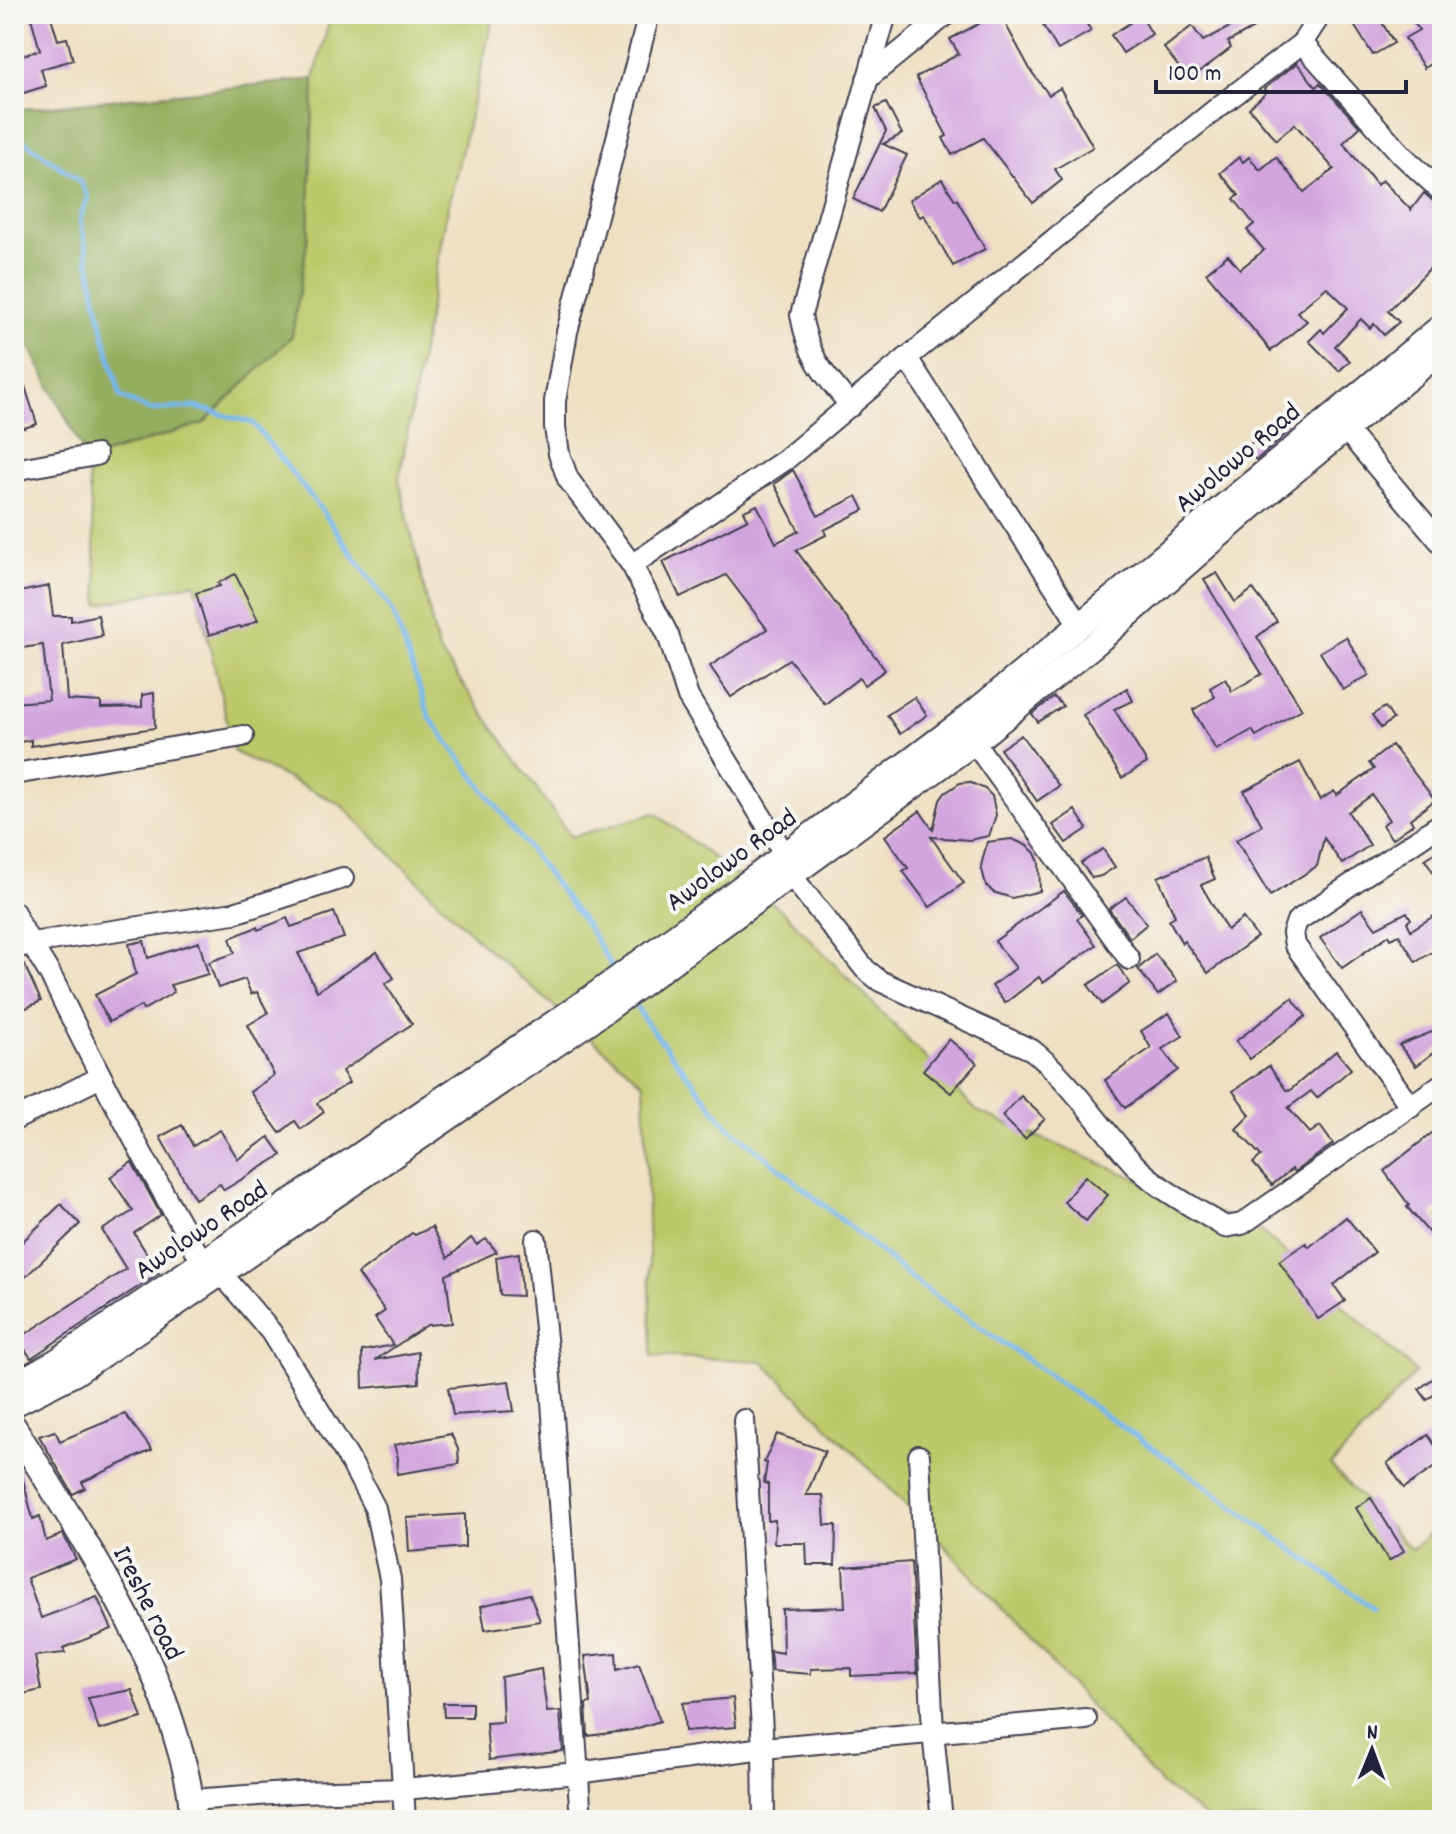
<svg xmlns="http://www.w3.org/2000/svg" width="1456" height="1834" font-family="Dekko,sans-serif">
  <rect width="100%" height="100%" fill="#f6f6f2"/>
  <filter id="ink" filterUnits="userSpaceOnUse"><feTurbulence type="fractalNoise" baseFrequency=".0125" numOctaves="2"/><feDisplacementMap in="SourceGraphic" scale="16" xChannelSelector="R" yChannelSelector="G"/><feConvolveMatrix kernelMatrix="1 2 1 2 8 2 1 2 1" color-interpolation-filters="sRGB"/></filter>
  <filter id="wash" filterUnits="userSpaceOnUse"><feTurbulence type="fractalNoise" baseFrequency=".006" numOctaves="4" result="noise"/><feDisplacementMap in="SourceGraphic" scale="32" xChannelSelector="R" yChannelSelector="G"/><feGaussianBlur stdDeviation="1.8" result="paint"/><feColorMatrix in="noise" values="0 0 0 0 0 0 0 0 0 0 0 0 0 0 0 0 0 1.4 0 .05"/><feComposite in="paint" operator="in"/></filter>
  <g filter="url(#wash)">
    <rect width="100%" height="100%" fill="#efe0c3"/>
    <path fill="#bcc96b" stroke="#6f7653" stroke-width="2" d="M331 14H494L445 221 399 480 438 649 571 837 655 813 784 912 977 1111 1261 1231 1416 1372 1331 1466 1412 1550 1442 1521V1820H1210L1162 1785 922 1521 762 1361 652 1356 644 1084 483 945 340 804 234 752 195 583 99 605 87 460 204 423 292 336 308 236 314 79Z"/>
    <path fill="#95ad5f" stroke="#5c684d" stroke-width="2" d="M314 79 308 236 292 336 204 423 87 459 14 316V110Z"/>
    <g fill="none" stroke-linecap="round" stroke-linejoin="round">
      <g stroke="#76b7eb" stroke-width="5">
        <path d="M14 137 23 140 80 181 88 197 80 219 104 336 121 397 150 410 195 407 253 423 323 512 392 610 430 718 587 926 615 972"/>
        <path d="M633 1001 644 1019 726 1124 920 1285 1181 1468 1373 1608"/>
      </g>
    </g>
    <g id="blocks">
      <g fill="#d2a5de">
        <path d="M30 14H50L58 40 67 38 73 60 41 69 46 86 17 95 14 85V58L40 50Z"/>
        <path d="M997 14H1000L1031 71 1049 95 1060 88 1093 147 1055 169 1062 180 1033 203 983 138 952 155 943 138 947 136 916 77 959 54 950 39Z"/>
        <path d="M1036 14H1081L1091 31 1058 50Z"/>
        <path d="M1225 14H1279L1228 42 1231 48 1189 80 1164 48 1192 26 1203 41 1232 26Z"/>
        <path d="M1347 14H1377L1394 43 1373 55Z"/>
        <path d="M1408 14H1442V56L1424 68 1405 38 1419 30Z"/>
        <path d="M1141 16 1152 34 1123 53 1111 35Z"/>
        <path d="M1297 63 1316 87 1320 83 1360 127 1343 143 1377 185 1382 180 1411 210 1424 193 1434 202 1442 205V256L1388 311 1399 322 1384 335 1374 324 1370 328 1361 319 1335 346 1350 361 1339 371 1309 341 1321 329 1324 333 1348 308 1327 287 1297 312 1307 321 1271 351 1206 273 1228 255 1240 269 1264 250 1247 230 1254 224 1234 199 1239 195 1220 173 1239 157 1243 162 1249 157 1260 170 1276 157 1304 192 1334 169 1295 124 1276 140 1249 108 1267 92 1264 89Z"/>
        <path d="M886 103 902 134 883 144 907 155 879 212 853 199 886 131 875 108Z"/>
        <path d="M942 179 955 200 957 199 985 249 953 266 924 215 920 217 909 200Z"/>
        <path d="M17 361 37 424 14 431V362Z"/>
        <path d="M1281 416 1292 429 1256 460 1246 448Z"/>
        <path d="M793 470 818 516 857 496 864 510 824 530 826 535 796 550 885 670 864 685 859 678 825 704 789 659 731 697 710 666 767 629 726 575 680 597 663 562 748 519 744 511 757 505 776 543 799 531 774 484Z"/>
        <path d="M1217 573 1235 602 1253 589 1277 621 1257 637 1302 709 1256 736 1252 730 1216 750 1193 710 1215 697 1210 688 1225 679 1232 691 1262 674 1204 580Z"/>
        <path d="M235 574 258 620 241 628 240 626 209 635 196 593 220 586 218 583Z"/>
        <path d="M49 586 53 616H71V621L98 615 102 636 63 645 67 700 101 702V708L142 707V695L154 693 155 728 31 746V740L14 743V703L49 700 43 645 14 649V593Z"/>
        <path d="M1346 637 1369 675 1343 690 1320 652Z"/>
        <path d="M1127 688 1133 701 1114 709 1147 763 1122 778 1083 715Z"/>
        <path d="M914 697 927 715 900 734 887 715Z"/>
        <path d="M1054 697 1063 706 1038 722 1032 714Z"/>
        <path d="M1385 707 1393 719 1381 728 1372 715Z"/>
        <path d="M1021 735 1059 786 1037 801 1000 749Z"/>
        <path d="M1392 745 1435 800 1410 819 1413 824 1392 839 1382 825 1389 820 1372 795 1348 812 1370 845 1342 864 1324 838 1317 866 1270 896 1236 840 1262 825 1244 791 1300 762 1320 800 1334 791 1337 795 1374 769 1369 763Z"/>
        <path d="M969 782 985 789 992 796 996 815 989 836 969 840 931 837 964 883 930 907 903 871 908 868 885 836 920 811 933 830 940 800 945 793 960 783Z"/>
        <path d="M1075 810 1087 829 1066 843 1053 825Z"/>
        <path d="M1012 839 1028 846 1035 853 1039 862 1040 891 1012 898 993 892 986 885 981 866 987 842Z"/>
        <path d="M1442 848V886L1425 859Z"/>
        <path d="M1103 849 1115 867 1101 876 1092 878 1081 863Z"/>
        <path d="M1205 857 1215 879 1201 885 1227 930 1243 918 1257 937 1208 973 1184 941 1182 943 1169 920 1175 916 1158 877Z"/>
        <path d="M1064 891 1082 915 1077 919 1096 945 1043 983 1039 977 1005 1003 992 986 1016 968 995 941Z"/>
        <path d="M1126 897 1147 924 1130 938 1109 909Z"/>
        <path d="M1362 909 1376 928 1407 912 1411 919 1407 922 1411 930 1442 911V946L1416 962 1399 935 1391 939 1389 935 1342 968 1320 938Z"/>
        <path d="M334 912 344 938 298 953 317 991 377 952 394 978 385 984 412 1024 342 1071 349 1083 317 1103 324 1112 301 1129 295 1121 280 1133 250 1092 274 1075 248 1025 268 1013 257 992 251 994 245 979 218 988 209 962 235 953 230 938 257 927 258 930 287 918 291 927Z"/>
        <path d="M144 941 148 958 199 942 208 974 170 985 174 992 143 1010 141 1006 109 1022 95 995 136 974 129 944Z"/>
        <path d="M1155 954 1177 981 1158 995 1138 969Z"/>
        <path d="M24 964 41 1001 18 1012 14 1003V968Z"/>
        <path d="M1117 965 1130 983 1102 1004 1088 985Z"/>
        <path d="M1292 998 1306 1016 1250 1059 1236 1041Z"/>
        <path d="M1169 1013 1183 1036 1162 1049 1178 1070 1125 1108 1105 1080 1151 1048 1141 1031Z"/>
        <path d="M1442 1028V1046L1416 1066 1399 1045Z"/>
        <path d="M949 1039 977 1063 951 1093 923 1070Z"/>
        <path d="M1336 1051 1351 1069 1317 1098 1311 1091 1288 1108 1310 1133 1320 1126 1333 1144 1294 1172 1292 1169 1272 1185 1253 1163 1261 1156 1236 1129 1250 1115 1233 1091 1269 1066 1286 1090 1289 1091Z"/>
        <path d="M1021 1096 1045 1119 1025 1139 1002 1116Z"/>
        <path d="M182 1125 193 1146 220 1130 238 1159 269 1137 282 1155 224 1190 220 1184 195 1199 160 1137Z"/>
        <path d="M1442 1125V1205L1431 1214 1442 1226V1248L1407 1207 1409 1205 1384 1171Z"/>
        <path d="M132 1162 161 1215 134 1233 159 1273 31 1358 18 1339 126 1269 102 1230 133 1211 110 1177Z"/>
        <path d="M1085 1176 1108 1195 1086 1221 1064 1202Z"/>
        <path d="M61 1204 80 1224 14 1288V1250Z"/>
        <path d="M1346 1217 1375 1252 1334 1285 1345 1301 1318 1319 1279 1261 1306 1243 1309 1247Z"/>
        <path d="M432 1227 448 1258 471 1238 477 1245 486 1239 497 1252 446 1275 452 1323 427 1325 375 1360 418 1352 419 1383 363 1388 362 1351 393 1345 375 1318 385 1311 358 1274 412 1233 415 1235Z"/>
        <path d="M519 1253 522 1296 500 1295 496 1257Z"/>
        <path d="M1442 1372V1388L1427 1400 1419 1389Z"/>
        <path d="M509 1381 514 1411 453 1415 448 1388Z"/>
        <path d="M125 1414 152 1450 82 1482 85 1488 73 1494 39 1436 55 1431 60 1441Z"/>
        <path d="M451 1434 458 1449 459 1464 397 1474 398 1458 394 1445Z"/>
        <path d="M777 1434 825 1451 806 1495H823L825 1525H836L835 1565H807L806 1543H774L775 1520 768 1521V1484L764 1483 767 1463 764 1462Z"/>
        <path d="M1428 1435 1442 1456V1462L1404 1488 1387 1463Z"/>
        <path d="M14 1464H19L33 1519 40 1516 46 1541 63 1534 76 1559 27 1578 41 1618 97 1597 112 1629 63 1648 65 1653 35 1656 41 1690 14 1696Z"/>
        <path d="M1371 1498 1404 1551 1389 1561 1356 1508Z"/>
        <path d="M465 1514V1547L409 1552 407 1518Z"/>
        <path d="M911 1562 917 1673 851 1676V1668L811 1669V1674L772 1671 770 1651 783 1653 782 1609 845 1607 843 1567Z"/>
        <path d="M530 1594 540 1621 485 1630 481 1606Z"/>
        <path d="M616 1653 617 1670 639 1664 660 1721 632 1730 588 1736 586 1704 591 1703 585 1656Z"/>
        <path d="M541 1669 547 1712 560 1711 563 1751 489 1760 486 1723 503 1722 501 1677Z"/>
        <path d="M132 1690 142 1718 99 1730 88 1698Z"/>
        <path d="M733 1698 736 1727 685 1731 683 1703Z"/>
        <path d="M443 1703H472V1717H444Z"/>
      </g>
    </g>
  </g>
  <g filter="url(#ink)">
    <use href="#blocks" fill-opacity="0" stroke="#413e4f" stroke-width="2"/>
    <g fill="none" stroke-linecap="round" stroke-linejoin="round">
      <defs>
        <g id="minor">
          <path d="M649 14 567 332 555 401V427L559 454 568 479 632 565 668 635 688 697 785 855"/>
          <path d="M1302 43 1402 155 1442 192"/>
          <path d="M867 79 947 14"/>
          <path d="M907 358 1080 626"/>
          <path d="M851 406C823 373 809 359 801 315L886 14"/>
          <path d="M1346 430 1442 544"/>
          <path d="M14 470 96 455"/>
          <path d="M632 565 785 460 893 369 1221 105 1302 43 1321 14"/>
          <path d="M974 742 1129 959"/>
          <path d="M14 774 243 736"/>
          <path d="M791 875 865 969 880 981 1032 1050C1072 1082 1099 1126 1134 1164 1159 1190 1194 1207 1225 1227L1242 1224 1442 1084"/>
          <path d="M14 912C25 939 44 960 56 986 102 1082 150 1171 203 1263L221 1273 271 1332 352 1464 375 1508 390 1579 405 1820"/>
          <path d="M14 949 31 943 234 913 343 878"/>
          <path d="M1411 1107 1295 945 1293 933 1297 921 1442 823"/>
          <path d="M14 1120 99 1078"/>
          <path d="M536 1240 551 1387 581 1820"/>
          <path d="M744 1420 763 1748 764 1820"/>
          <path d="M919 1456 933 1732 942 1820"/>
          <path d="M192 1800 299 1792 404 1789 577 1773 763 1748 1086 1719"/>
        </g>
        <g id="major">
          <path d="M14 1385 57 1361 591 998 745 885 965 720 1442 326"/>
          <path d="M14 1404 75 1373 603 1012 974 742 1096 643 1258 501 1442 350"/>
          <path d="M14 1427C74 1525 140 1620 174 1730 183 1760 192 1789 192 1820"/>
        </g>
      </defs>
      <use href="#minor" stroke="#413e4f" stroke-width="24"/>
      <use href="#major" stroke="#413e4f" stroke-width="28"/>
      <use href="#minor" stroke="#fff" stroke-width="20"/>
      <use href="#major" stroke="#fff" stroke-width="24"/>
    </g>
  </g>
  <g text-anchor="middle" stroke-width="8" stroke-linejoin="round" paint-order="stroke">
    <g font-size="28" fill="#22223b" stroke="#f6f6f2">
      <text transform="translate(1236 456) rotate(-40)" y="10">Awolowo Road</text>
      <text transform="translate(730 858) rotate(-36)" y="10">Awolowo Road</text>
      <text transform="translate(200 1228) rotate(-34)" y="10">Awolowo Road</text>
      <text transform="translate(150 1602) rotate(63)" y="10">Ireshe road</text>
    </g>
  </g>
  <rect width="1456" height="1834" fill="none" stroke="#f6f6f2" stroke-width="48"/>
  <g transform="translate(1372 1750) rotate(1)" stroke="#f6f6f2" stroke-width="6" paint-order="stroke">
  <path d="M0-6L14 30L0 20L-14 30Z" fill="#22223b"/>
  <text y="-12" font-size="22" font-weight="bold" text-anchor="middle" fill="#22223b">N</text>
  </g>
  <path d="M1156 80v12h250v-12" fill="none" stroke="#22223b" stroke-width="4"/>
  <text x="1168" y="80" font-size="24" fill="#22223b" stroke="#f6f6f2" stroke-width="6" paint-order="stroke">100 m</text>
</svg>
